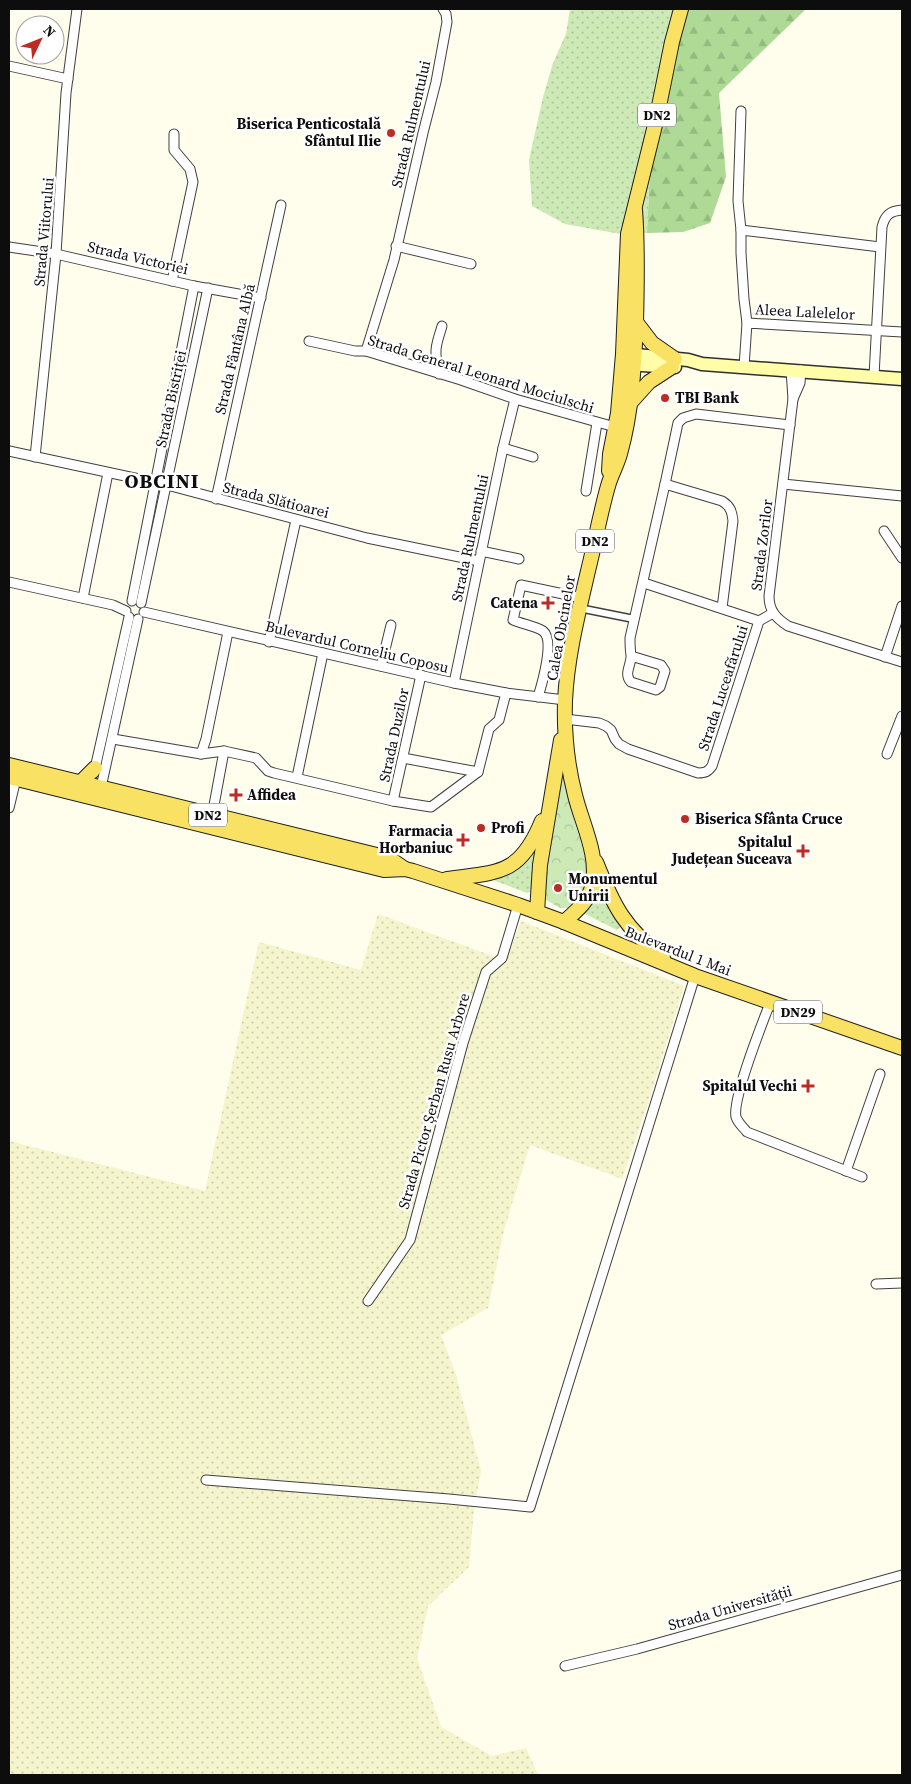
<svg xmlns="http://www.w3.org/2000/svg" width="911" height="1784" font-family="'Source Serif 4',serif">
  <defs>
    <pattern id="farmland-dots" width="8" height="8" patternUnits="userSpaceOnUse" patternTransform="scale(1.25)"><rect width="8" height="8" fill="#f4f4cd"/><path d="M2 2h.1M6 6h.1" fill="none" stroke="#d0d0af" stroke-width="1.8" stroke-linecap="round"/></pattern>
    <pattern id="grass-dots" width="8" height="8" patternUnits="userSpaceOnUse" patternTransform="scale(1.25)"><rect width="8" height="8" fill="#cce9b6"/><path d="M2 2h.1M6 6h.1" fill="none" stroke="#aec79b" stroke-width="1.8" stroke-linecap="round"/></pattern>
    <pattern id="forest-firs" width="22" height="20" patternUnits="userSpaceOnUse" patternTransform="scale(1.25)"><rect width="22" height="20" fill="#aeda96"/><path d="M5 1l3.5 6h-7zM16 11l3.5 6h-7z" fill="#94ba80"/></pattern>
    <pattern id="park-crowns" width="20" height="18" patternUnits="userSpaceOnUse" patternTransform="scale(1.25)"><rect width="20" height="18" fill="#cce9b6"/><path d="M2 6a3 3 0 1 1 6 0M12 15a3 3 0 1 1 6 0" fill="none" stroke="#aec79b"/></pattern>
  </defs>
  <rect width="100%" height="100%" fill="#fffdec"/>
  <path fill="url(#farmland-dots)" d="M378 914 506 961 521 921 684 986 648 1103 622 1179 530 1145 504 1230 488 1308 441 1335 456 1375 481 1471 474 1508 469 1567 428 1606 417 1658 441 1727 492 1756 526 1748 538 1775H9V1141L205 1191 259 942 361 970Z"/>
  <g fill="url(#grass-dots)">
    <path d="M570 9H685L651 148 647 233 626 235 565 224 532 206 529 160 543 97 553 63 566 34Z"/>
    <path d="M542 828 533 891 527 893 488 878Z"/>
    <path d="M599 884 622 926 617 930 583 913Z"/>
  </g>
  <path fill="url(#forest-firs)" d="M685 9H806L719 93 726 177 710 223 683 232 647 233 651 148Z"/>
  <path fill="url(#park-crowns)" d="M560 762 571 810 584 851 590 880 586 893 569 908H560L543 898 546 854Z"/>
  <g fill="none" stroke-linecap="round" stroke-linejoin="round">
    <defs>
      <path id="pedestrian" d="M579 608 634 619"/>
      <g id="minor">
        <path d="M9 66 68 79"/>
        <path d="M741 111 738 201 741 230V253L744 299 747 323"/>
        <path d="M741 230 880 247"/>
        <path d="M396 246 471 264"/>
        <path d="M9 247 56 254 194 286 261 298"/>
        <path d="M172 281 193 182 190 169 174 150V134"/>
        <path d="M309 341 355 351H366L461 380 515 399 615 427"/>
        <path d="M366 351 394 260 423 133 436 82 447 22 446 14 443 9"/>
        <path d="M744 367 747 323 902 332"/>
        <path d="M791 370 793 399 769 596C769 611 776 618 788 626L902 662"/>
        <path d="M439 374C439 367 436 362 436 354 435 345 440 334 442 326"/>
        <path d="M874 376 882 227C885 215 890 211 902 210"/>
        <path d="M793 399 800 383 801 370"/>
        <path d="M503 448 533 457"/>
        <path d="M9 451 167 485 367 538 479 561"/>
        <path d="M35 457 56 254 66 93 77 9"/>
        <path d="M665 484 678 423 683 418 696 414 790 425"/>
        <path d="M783 484 902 496"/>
        <path d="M586 491 597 423"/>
        <path d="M216 499 281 205"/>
        <path d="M884 531 902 558"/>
        <path d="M481 551 519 559"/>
        <path d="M9 582 113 605 126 611"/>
        <path d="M644 583 759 621"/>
        <path d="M83 598 108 473"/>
        <path d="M132 601 194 286"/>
        <path d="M141 603 208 288"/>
        <path d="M144 612 454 683 506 693 565 700"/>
        <path d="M269 642 296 520"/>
        <path d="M631 656 661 665 665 671 660 687 656 690 631 682C623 674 632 664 631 655 630 649 630 645 630 638L665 484 722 501C730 506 732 511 733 521L722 608"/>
        <path d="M885 657 902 606"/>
        <path d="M381 666 391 625"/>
        <path d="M454 683 503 448 515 399"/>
        <path d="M538 697C542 684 555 640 543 631 535 626 522 624 513 620L521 585 582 598"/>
        <path d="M565 719 599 723 606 726 611 730 615 739 619 744 628 749 698 773C705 773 708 772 712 766L759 621 773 613"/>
        <path d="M113 739 201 754 224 751 256 758 268 771 274 773 393 801 431 807 478 772 489 729 499 720 506 693"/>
        <path d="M201 754 206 739 228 632"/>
        <path d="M887 754 902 716"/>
        <path d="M403 758 478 772"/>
        <path d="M94 773 129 617"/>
        <path d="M297 777 323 653"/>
        <path d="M100 792 138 619"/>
        <path d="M393 801 421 675"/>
        <path d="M9 808 16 779"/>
        <path d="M212 816 224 751"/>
        <path d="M770 1003C762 1024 732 1099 736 1117 738 1123 743 1127 747 1132L862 1177"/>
        <path d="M846 1171 880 1074"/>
        <path d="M876 1284 902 1283"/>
        <path d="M368 1301 410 1240 463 1043 486 972 502 958 518 905"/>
        <path d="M206 1480 449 1499 530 1507 695 976"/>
        <path d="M565 1666 637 1649 902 1575"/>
      </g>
      <g id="secondary">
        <path d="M626 354 688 360 702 364 902 379"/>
        <path d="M625 364 675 367"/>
      </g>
      <g id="primary">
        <path d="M636 322 652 343 675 359"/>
        <path d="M631 402 649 382 672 367"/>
        <path d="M609 471 610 454 618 413 623 354 628 234 656 121 672 42 681 9"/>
        <path d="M9 765 389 858 405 869"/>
        <path d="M9 777 384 870 405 869 413 871 518 905 564 922 695 976 902 1048"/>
        <path d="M80 783 95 768"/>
        <path d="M596 862C614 907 624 927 663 958"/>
        <path d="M447 879C499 872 520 875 542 821"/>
        <path d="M537 912 540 865 561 740"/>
        <path d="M564 922C575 912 588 902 592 887 600 857 582 824 575 795 567 764 564 733 565 701 567 657 578 614 588 571 595 543 600 514 608 486 611 475 617 465 620 454 632 411 634 367 636 323 637 285 638 247 635 210"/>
      </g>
    </defs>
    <use href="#pedestrian" stroke="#404040" stroke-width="9"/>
    <use href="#minor" stroke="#404040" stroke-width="11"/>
    <use href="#secondary" stroke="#2f2f2f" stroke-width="15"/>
    <use href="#primary" stroke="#1e1e1e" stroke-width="16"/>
    <use href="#pedestrian" stroke="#fff" stroke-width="6"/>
    <use href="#minor" stroke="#fff" stroke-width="9"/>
    <use href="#secondary" stroke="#fffda7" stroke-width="12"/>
    <use href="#primary" stroke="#f9e163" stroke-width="14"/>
  </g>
  <g fill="#bd2b25" stroke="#fff" stroke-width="2">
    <circle cx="391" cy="133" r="5"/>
    <circle cx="665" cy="398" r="5"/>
    <path d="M545.5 595.5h5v5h5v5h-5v5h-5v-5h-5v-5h5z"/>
    <path d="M233.5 787.5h5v5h5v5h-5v5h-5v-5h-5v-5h5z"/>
    <circle cx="685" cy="819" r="5"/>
    <circle cx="481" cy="828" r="5"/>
    <path d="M460.5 832.5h5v5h5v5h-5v5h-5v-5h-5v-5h5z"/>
    <path d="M800.5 843.5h5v5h5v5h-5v5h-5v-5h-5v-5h5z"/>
    <circle cx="558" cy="888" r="5"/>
    <path d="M805.5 1078.5h5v5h5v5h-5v5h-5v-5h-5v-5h5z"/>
  </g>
  <g text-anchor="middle" stroke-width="5" stroke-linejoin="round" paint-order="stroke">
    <g fill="#fff" stroke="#565656" stroke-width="1">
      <rect x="638" y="103.5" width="38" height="23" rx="4"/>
      <rect x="576" y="529.5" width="38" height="23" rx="4"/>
      <rect x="189" y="803.5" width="38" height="23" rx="4"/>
      <rect x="774" y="1000.5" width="48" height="23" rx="4"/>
    </g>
    <g font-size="14" font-weight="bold" fill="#0d0d0d">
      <text x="657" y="120">DN2</text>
      <text x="595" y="546">DN2</text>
      <text x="208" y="820">DN2</text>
      <text x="798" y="1017">DN29</text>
    </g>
    <g font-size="15" font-weight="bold" fill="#0d0d0d" stroke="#fff" text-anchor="end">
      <text x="381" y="129">Biserica Penticostală<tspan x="381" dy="17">Sfântul Ilie</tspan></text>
      <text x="675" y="403" text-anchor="start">TBI Bank</text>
      <text x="538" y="608">Catena</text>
      <text x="247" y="800" text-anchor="start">Affidea</text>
      <text x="695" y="824" text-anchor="start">Biserica Sfânta Cruce</text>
      <text x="491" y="833" text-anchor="start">Profi</text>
      <text x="453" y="836">Farmacia<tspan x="453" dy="17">Horbaniuc</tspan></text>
      <text x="792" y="847">Spitalul<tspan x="792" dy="17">Județean Suceava</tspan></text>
      <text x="568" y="884" text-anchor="start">Monumentul<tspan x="568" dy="17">Unirii</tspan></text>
      <text x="797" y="1091">Spitalul Vechi</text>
    </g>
    <g font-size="15" fill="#0d0d0d" stroke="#fff">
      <text transform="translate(411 124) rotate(-77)" y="5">Strada Rulmentului</text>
      <text transform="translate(44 232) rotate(-85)" y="5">Strada Viitorului</text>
      <text transform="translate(138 258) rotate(13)" y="5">Strada Victoriei</text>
      <text transform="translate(805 312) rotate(3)" y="5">Aleea Lalelelor</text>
      <text transform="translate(235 349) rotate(-77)" y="5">Strada Fântâna Albă</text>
      <text transform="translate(481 374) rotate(17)" y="5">Strada General Leonard Mociulschi</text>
      <text transform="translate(171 399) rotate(-78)" y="5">Strada Bistriței</text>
      <text transform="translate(276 500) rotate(14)" y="5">Strada Slătioarei</text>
      <text transform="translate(470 538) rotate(-78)" y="5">Strada Rulmentului</text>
      <text transform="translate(762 545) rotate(-83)" y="5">Strada Zorilor</text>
      <text transform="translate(561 628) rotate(-80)" y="5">Calea Obcinelor</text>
      <text transform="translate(357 647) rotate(13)" y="5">Bulevardul Corneliu Coposu</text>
      <text transform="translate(723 688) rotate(-72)" y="5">Strada Luceafărului</text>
      <text transform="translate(394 735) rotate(-78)" y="5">Strada Duzilor</text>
      <text transform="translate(678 951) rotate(21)" y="5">Bulevardul 1 Mai</text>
      <text transform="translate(434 1101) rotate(-74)" y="5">Strada Pictor Șerban Rusu Arbore</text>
      <text transform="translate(730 1608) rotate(-16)" y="5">Strada Universității</text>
    </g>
    <g font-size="20" font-weight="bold" letter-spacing="1" fill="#0d0d0d" stroke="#fff">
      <text x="162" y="488">OBCINI</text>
    </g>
  </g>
  <rect width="911" height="1784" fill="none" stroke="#0d0d0d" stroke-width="20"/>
  <g transform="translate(40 40) rotate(47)"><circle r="24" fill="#ffffff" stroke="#9e9e9e"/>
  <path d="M0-4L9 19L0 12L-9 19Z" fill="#bd2b25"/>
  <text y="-8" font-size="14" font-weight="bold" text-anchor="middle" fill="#0d0d0d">N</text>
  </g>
</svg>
